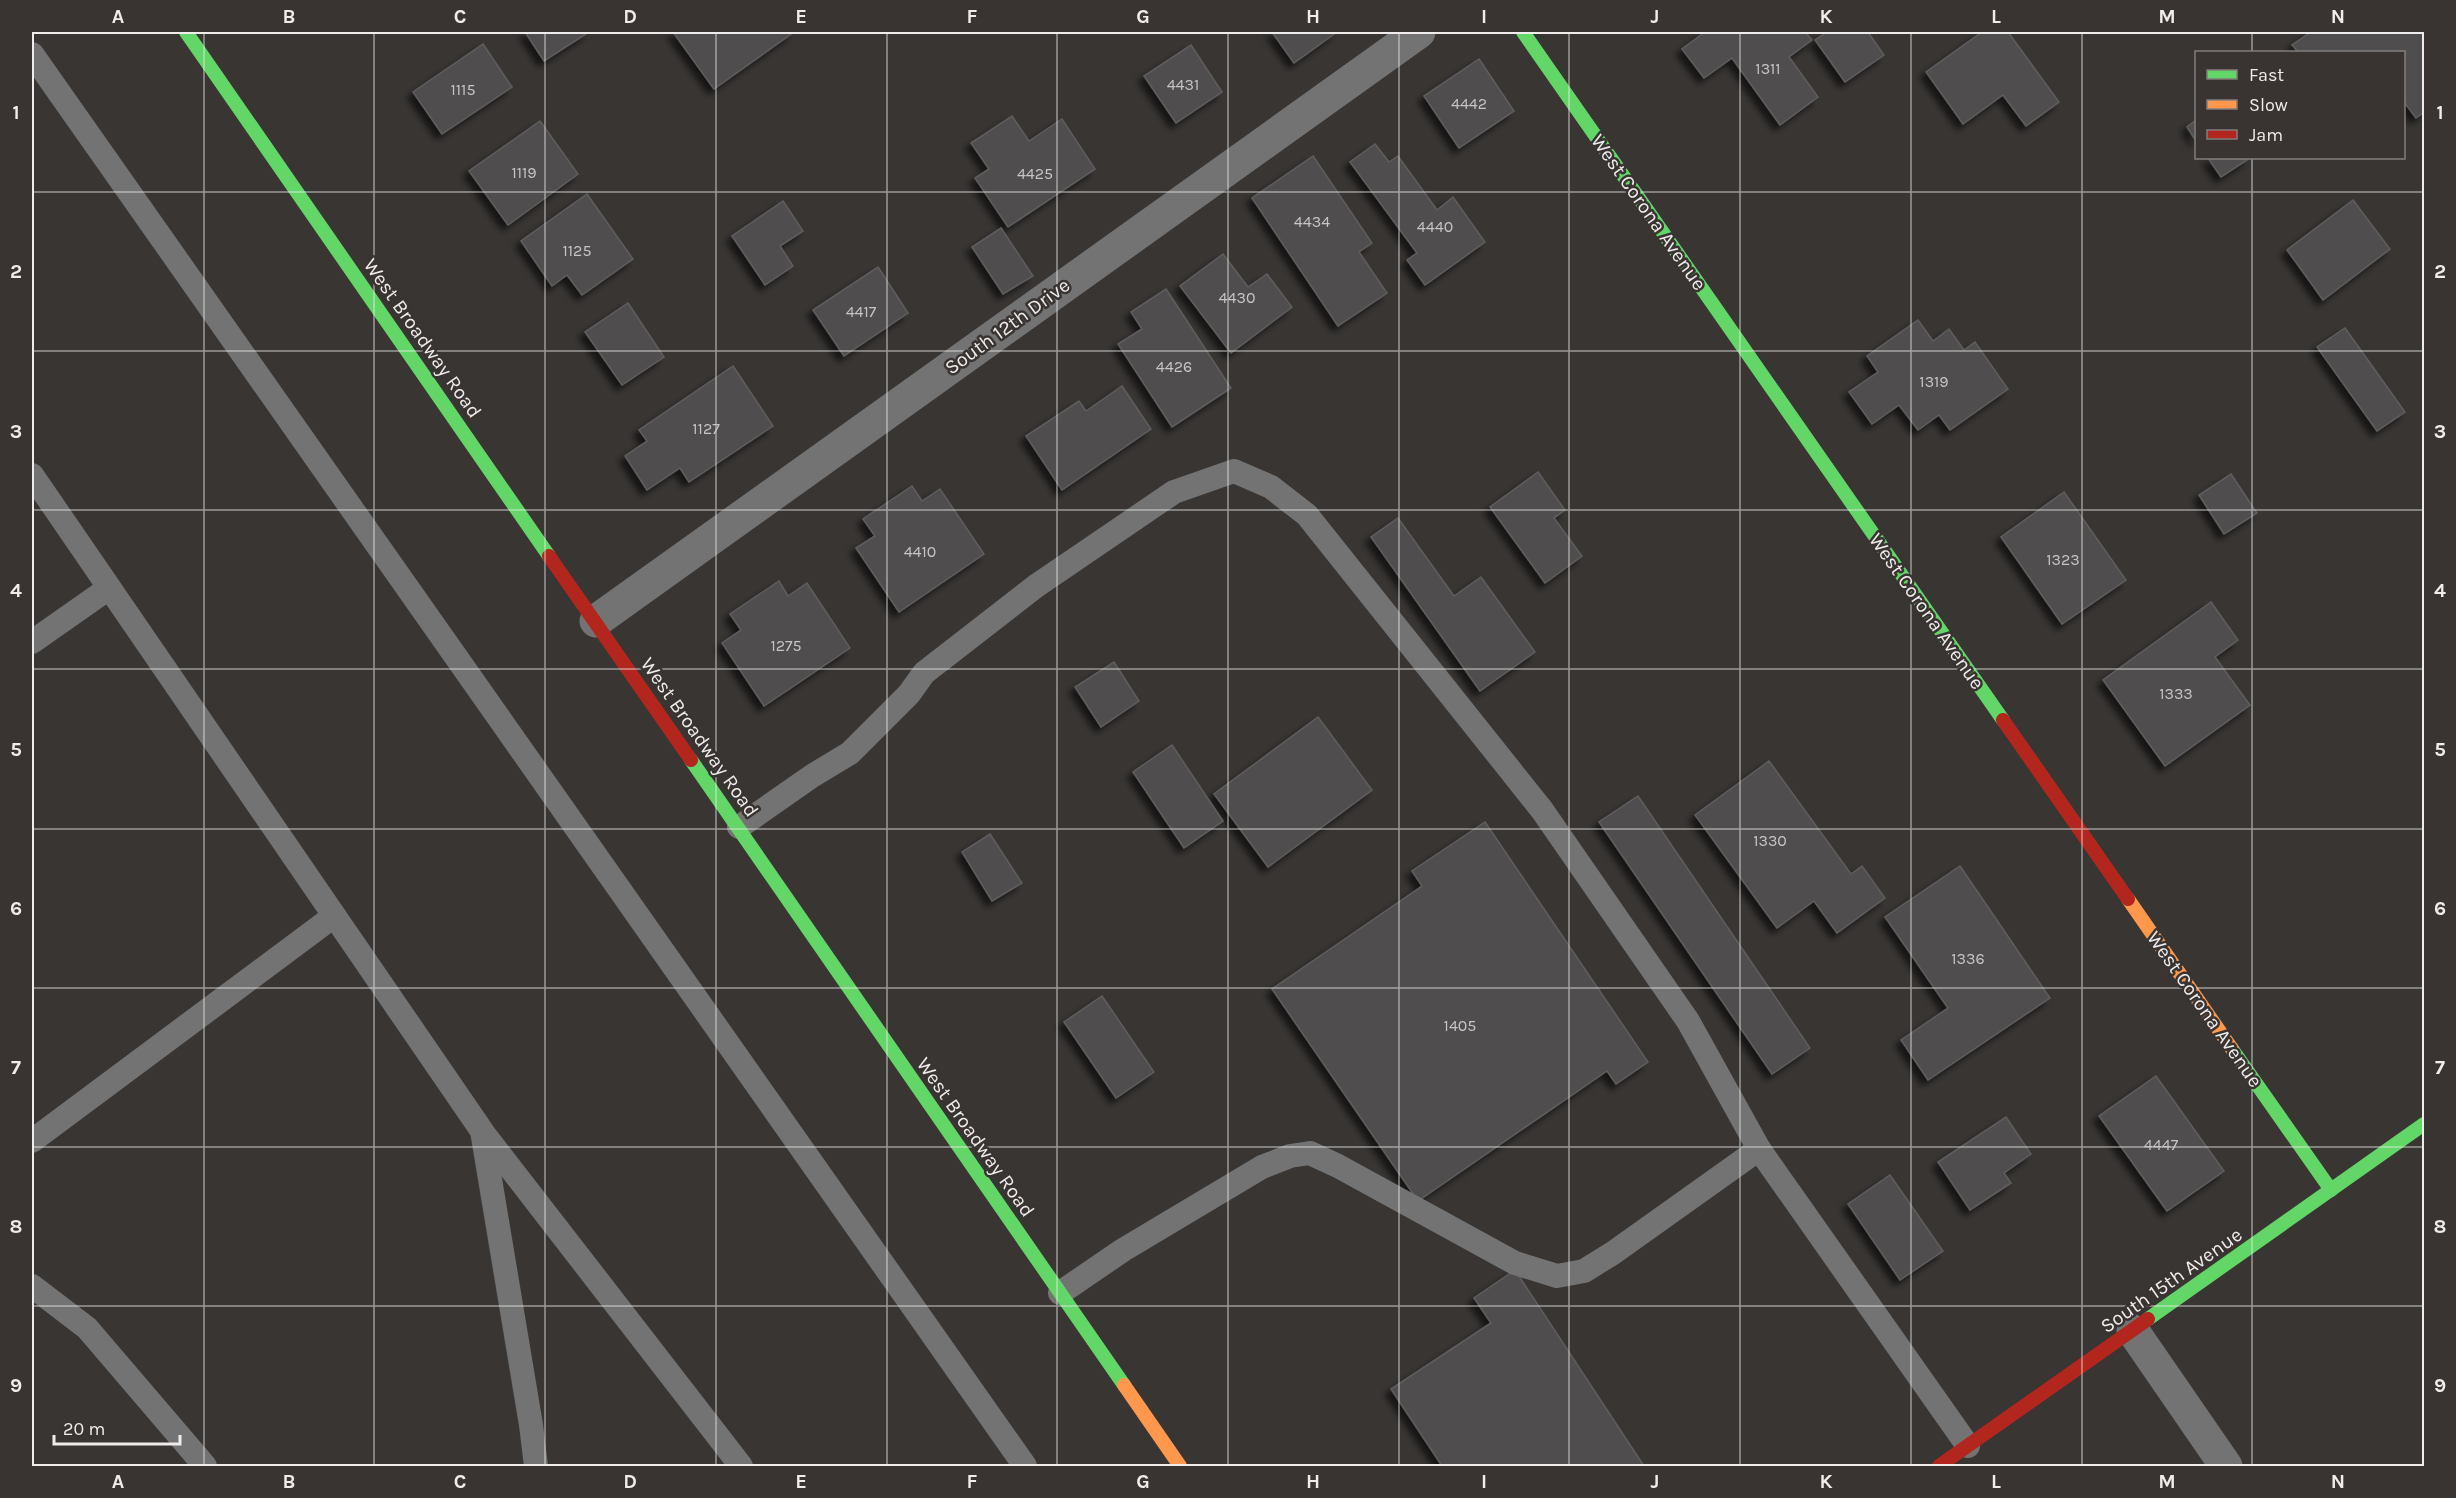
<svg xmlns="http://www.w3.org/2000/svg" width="2456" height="1498" font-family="Karla,sans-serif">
  <defs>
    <filter id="shadow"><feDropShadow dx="-5.5" dy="5.5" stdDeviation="3" flood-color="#0009"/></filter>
  </defs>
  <rect width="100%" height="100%" fill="#383533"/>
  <g fill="#504e4e" stroke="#5f5d5d" stroke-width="1.5" filter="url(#shadow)">
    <path d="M525 32H589L544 61Z"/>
    <path d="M673 32H794L714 89Z"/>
    <path d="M1272 32H1337L1294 63Z"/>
    <path d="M1705 32H1805L1812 40 1789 57 1818 97 1780 125 1732 58 1704 78 1682 49Z"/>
    <path d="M1827 32H1868L1884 55 1845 82 1815 40Z"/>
    <path d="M1982 32H2008L2059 102 2026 126 2003 95 1963 124 1926 72Z"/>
    <path d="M2311 32H2424V112L2416 118 2404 102V52H2298L2292 45Z"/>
    <path d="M483 44 512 87 442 134 413 92Z"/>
    <path d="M1191 45 1222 92 1176 123 1144 76Z"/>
    <path d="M1479 59 1514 111 1459 148 1424 96Z"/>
    <path d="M1012 116 1029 141 1062 119 1095 169 1008 227 975 178 989 169 971 143Z"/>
    <path d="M2196 120V141L2187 127Z"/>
    <path d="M540 121 578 174 508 225 469 171Z"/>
    <path d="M1375 144 1389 162 1398 156 1437 210 1453 197 1485 242 1425 285 1407 260 1417 253 1350 162Z"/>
    <path d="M1313 156 1372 243 1359 252 1387 293 1338 326 1252 198Z"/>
    <path d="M2208 158H2250L2221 177Z"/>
    <path d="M587 194 633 259 582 295 567 275 552 286 521 241Z"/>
    <path d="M2353 200 2390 249 2323 300 2287 250Z"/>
    <path d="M783 201 803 231 780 246 793 266 765 285 732 236Z"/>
    <path d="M1001 228 1033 276 1003 294 972 247Z"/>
    <path d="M1223 254 1248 287 1267 274 1292 307 1231 353 1180 286Z"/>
    <path d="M878 267 908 313 844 356 813 310Z"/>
    <path d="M1166 289 1231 388 1172 427 1118 344 1142 329 1131 312Z"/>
    <path d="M628 303 664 357 622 385 585 332Z"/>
    <path d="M1918 320 1933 341 1949 329 1964 350 1975 342 2008 389 1950 430 1939 415 1918 430 1899 405 1872 424 1849 392 1878 372 1867 356Z"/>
    <path d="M2345 328 2405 412 2377 431 2317 347Z"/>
    <path d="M733 366 773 426 689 482 680 468 647 490 625 456 647 441 639 430Z"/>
    <path d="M1122 386 1151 429 1062 490 1026 436 1079 401 1086 411Z"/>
    <path d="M1538 472 1565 510 1554 518 1582 556 1545 583 1490 507Z"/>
    <path d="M2231 474 2257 513 2224 534 2199 495Z"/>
    <path d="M912 486 922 501 940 489 984 554 899 612 856 548 875 536 863 519Z"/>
    <path d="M2064 492 2126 580 2062 624 2001 537Z"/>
    <path d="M1398 518 1454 596 1481 577 1535 652 1480 691 1371 537Z"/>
    <path d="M779 581 788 596 807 583 850 648 764 706 722 643 741 630 730 614Z"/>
    <path d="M2211 602 2238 640 2215 657 2250 705 2165 766 2103 680Z"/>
    <path d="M1114 662 1139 701 1101 727 1075 687Z"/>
    <path d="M1318 717 1372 790 1268 867 1214 794Z"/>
    <path d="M1172 745 1223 821 1184 848 1133 772Z"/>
    <path d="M1769 761 1851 874 1862 866 1885 898 1837 933 1814 901 1777 928 1695 815Z"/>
    <path d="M1638 796 1810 1048 1772 1074 1599 822Z"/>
    <path d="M1485 822 1648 1062 1616 1084 1607 1071 1418 1201 1272 989 1422 886 1412 871Z"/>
    <path d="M990 834 1022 883 992 901 962 852Z"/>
    <path d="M1960 866 2050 998 1928 1080 1901 1040 1948 1008 1885 917Z"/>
    <path d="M1102 996 1154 1072 1116 1098 1064 1022Z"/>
    <path d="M2156 1076 2224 1171 2167 1211 2099 1116Z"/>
    <path d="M2006 1117 2031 1154 2004 1173 2011 1183 1970 1210 1938 1162Z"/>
    <path d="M1890 1175 1943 1251 1900 1280 1848 1204Z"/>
    <path d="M1515 1270 1644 1466H1442L1391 1389 1491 1323 1474 1298Z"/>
  </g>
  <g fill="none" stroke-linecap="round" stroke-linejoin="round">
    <g stroke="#737373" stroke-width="24">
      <path d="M32 54 1025 1466"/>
      <path d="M32 475 482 1131 531 1425 536 1466"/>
      <path d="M32 642 109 588"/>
      <path d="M739 827 812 776 850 753 909 694 924 673 1036 586 1174 492 1234 471 1271 487 1307 515 1542 810 1688 1021 1759 1149"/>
      <path d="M484 1134 741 1466"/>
      <path d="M32 1141 334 916"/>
      <path d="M32 1286 87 1328 205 1466"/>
      <path d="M1060 1293 1123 1250 1262 1167 1290 1156 1310 1153 1338 1166 1515 1263 1557 1276 1584 1271 1613 1253 1759 1149 1968 1446"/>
    </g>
    <g stroke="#737373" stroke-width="33">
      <path d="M596 621 1419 32"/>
      <path d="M2133 1331 2226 1466"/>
    </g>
    <g stroke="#63d668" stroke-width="14">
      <path d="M186 32 549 556"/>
      <path d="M1523 32 2003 720"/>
      <path d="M691 760 1124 1385"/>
      <path d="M2232 1049 2331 1190"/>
      <path d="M2148 1319 2424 1124"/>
    </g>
    <g stroke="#ff974d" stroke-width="14">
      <path d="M2128 899 2232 1049"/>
      <path d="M1124 1385 1180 1466"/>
    </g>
    <g stroke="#b3261e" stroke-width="14">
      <path d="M549 556 691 760"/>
      <path d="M2003 720 2128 899"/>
      <path d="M1939 1466 2148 1319"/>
    </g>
  </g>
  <path fill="none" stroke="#efeceb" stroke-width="1.5" stroke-opacity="0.55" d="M204 32V1466M374 32V1466M545 32V1466M716 32V1466M887 32V1466M1057 32V1466M1228 32V1466M1399 32V1466M1569 32V1466M1740 32V1466M1911 32V1466M2082 32V1466M2252 32V52M2252 158V1466M32 192H2424M32 351H2424M32 510H2424M32 669H2424M32 829H2424M32 988H2424M32 1147H2424M32 1306H2424"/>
  <g text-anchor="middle" stroke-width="5" stroke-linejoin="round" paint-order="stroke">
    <g font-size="16" fill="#c7c4c4">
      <text x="1768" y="74">1311</text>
      <text x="1183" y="90">4431</text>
      <text x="463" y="95">1115</text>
      <text x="1469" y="109">4442</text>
      <text x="524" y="178">1119</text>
      <text x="1035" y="179">4425</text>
      <text x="1312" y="227">4434</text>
      <text x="1435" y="232">4440</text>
      <text x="577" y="256">1125</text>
      <text x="1237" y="303">4430</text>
      <text x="861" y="317">4417</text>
      <text x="1174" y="372">4426</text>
      <text x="1934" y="387">1319</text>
      <text x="706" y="434">1127</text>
      <text x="920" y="557">4410</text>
      <text x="2063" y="565">1323</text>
      <text x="786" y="651">1275</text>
      <text x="2176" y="699">1333</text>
      <text x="1770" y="846">1330</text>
      <text x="1968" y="964">1336</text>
      <text x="1460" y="1031">1405</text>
      <text x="2161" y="1150">4447</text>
    </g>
    <g font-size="20" fill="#efeceb" stroke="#393432">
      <text transform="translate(1649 212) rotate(55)" y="7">West Corona Avenue</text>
      <text transform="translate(1007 326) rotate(-36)" y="7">South 12th Drive</text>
      <text transform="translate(423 338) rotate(55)" y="7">West Broadway Road</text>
      <text transform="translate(1927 611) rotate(55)" y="7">West Corona Avenue</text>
      <text transform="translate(700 737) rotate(55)" y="7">West Broadway Road</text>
      <text transform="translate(2205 1009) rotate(55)" y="7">West Corona Avenue</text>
      <text transform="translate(976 1137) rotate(55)" y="7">West Broadway Road</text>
      <text transform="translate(2171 1280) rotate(-35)" y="7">South 15th Avenue</text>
    </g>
  </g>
  <rect width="2456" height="1498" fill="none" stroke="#393432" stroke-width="66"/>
  <rect x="2195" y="51" width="210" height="108" fill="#393432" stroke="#827e7c" stroke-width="1.5"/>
  <rect x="2207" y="70" width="30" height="9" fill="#63d668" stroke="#827e7c" stroke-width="1.5"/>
  <text x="2249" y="81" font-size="18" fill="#efeceb">Fast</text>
  <rect x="2207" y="100" width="30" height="9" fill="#ff974d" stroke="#827e7c" stroke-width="1.5"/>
  <text x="2249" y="111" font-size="18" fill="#efeceb">Slow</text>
  <rect x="2207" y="130" width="30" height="9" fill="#b3261e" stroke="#827e7c" stroke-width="1.5"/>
  <text x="2249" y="141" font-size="18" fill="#efeceb">Jam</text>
  <path d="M54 1435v9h126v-9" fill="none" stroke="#efeceb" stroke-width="3"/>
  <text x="63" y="1435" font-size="18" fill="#efeceb" stroke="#393432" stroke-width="4.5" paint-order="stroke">20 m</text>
  <rect x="33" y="33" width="2390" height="1432" fill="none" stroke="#efeceb" stroke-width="2"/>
  <g font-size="20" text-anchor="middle" font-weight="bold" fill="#efeceb">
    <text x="118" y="23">A</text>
    <text x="289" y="23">B</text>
    <text x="460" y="23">C</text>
    <text x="630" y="23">D</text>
    <text x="801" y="23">E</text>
    <text x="972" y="23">F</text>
    <text x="1143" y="23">G</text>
    <text x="1313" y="23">H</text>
    <text x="1484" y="23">I</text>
    <text x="1655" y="23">J</text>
    <text x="1826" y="23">K</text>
    <text x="1996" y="23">L</text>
    <text x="2167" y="23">M</text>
    <text x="2338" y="23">N</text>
    <text x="16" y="119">1</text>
    <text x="2440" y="119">1</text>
    <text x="16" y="278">2</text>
    <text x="2440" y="278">2</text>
    <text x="16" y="438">3</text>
    <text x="2440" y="438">3</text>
    <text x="16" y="597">4</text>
    <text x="2440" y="597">4</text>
    <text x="16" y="756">5</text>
    <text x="2440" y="756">5</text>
    <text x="16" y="915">6</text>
    <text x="2440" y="915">6</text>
    <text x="16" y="1074">7</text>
    <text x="2440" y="1074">7</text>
    <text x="16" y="1233">8</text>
    <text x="2440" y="1233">8</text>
    <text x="16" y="1392">9</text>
    <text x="2440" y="1392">9</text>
    <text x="118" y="1488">A</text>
    <text x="289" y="1488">B</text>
    <text x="460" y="1488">C</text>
    <text x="630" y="1488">D</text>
    <text x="801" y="1488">E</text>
    <text x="972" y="1488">F</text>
    <text x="1143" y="1488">G</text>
    <text x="1313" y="1488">H</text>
    <text x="1484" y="1488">I</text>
    <text x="1655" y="1488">J</text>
    <text x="1826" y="1488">K</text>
    <text x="1996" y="1488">L</text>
    <text x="2167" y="1488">M</text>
    <text x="2338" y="1488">N</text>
  </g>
</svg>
